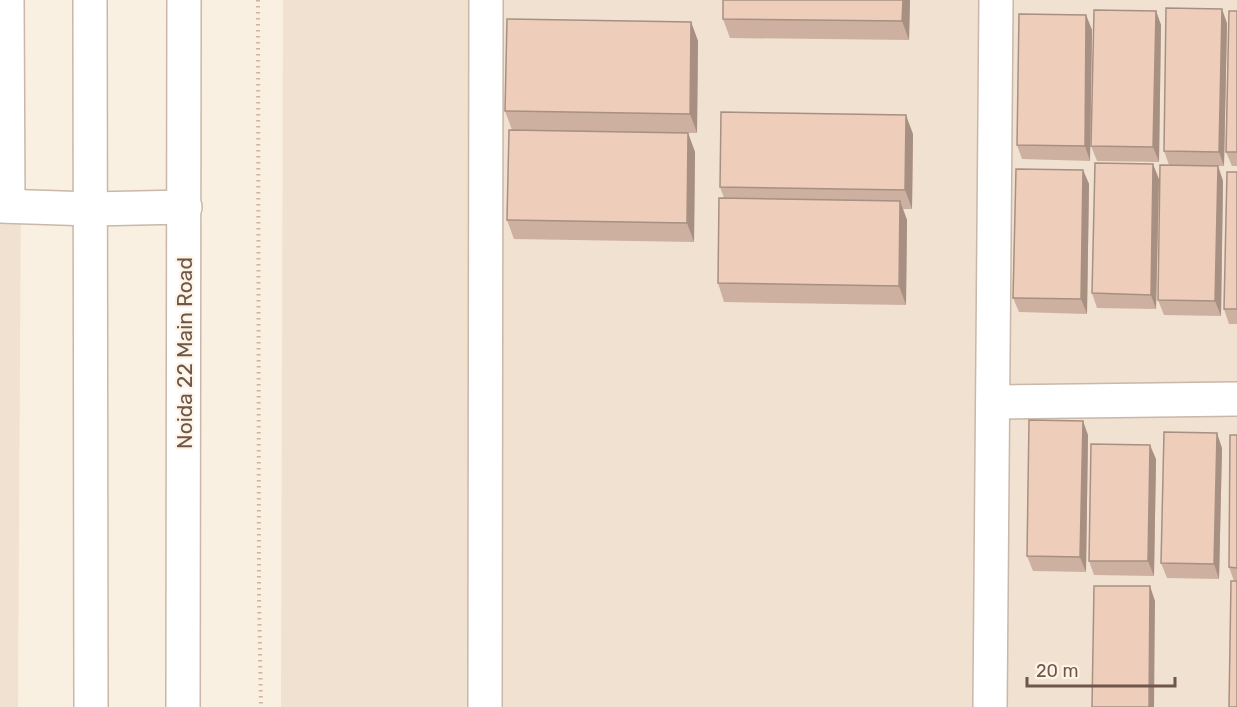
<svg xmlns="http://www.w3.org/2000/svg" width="1237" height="707" font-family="Rubik,sans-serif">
  <rect width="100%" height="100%" fill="#faf0e1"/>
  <g fill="#f1e1d0">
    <path d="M0 0H22L18 707H0Z"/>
    <path d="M283 0H1237V707H281Z"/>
  </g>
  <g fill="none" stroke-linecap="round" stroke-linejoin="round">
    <defs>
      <g id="minor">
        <path d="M7 0 8 206"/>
        <path d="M0 206 91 209 185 207"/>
        <path d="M993 402 1237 399"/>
        <path d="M485 707 486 0"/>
        <path d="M990 707 996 0"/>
      </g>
      <g id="tertiary">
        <path d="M90 0 91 707"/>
        <path d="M183 707 184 0"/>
      </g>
    </defs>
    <use href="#minor" stroke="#c9b7a9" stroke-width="36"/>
    <use href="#tertiary" stroke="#c9b7a9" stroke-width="36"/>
    <path stroke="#d2b19e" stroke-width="4" stroke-dasharray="1.5 4.5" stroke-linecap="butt" d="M258 0 259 596 261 707"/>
    <use href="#minor" stroke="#fff" stroke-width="33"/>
    <use href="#tertiary" stroke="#fff" stroke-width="33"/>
  </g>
  <g fill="#cdb0a0">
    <path d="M723 0H910L909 40 730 38 723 19Z"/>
    <path d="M1156 11 1161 25 1159 162 1097 161 1091 146Z"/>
    <path d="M1237 11V166H1232L1226 152Z"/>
    <path d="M1086 15 1092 30 1090 161 1022 159 1017 145Z"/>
    <path d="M691 22 698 41 697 133H688L695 152 694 242 514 239 507 220 512 130 505 111Z"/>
    <path d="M1227 23 1224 166H1218L1223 181 1221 316 1164 315 1158 300 1169 165 1164 151Z"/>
    <path d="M913 134 912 209H903L907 220 906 305 724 302 718 283 724 198 720 187Z"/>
    <path d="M1083 170 1089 184 1087 314 1019 312 1013 298Z"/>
    <path d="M1237 172V324H1229L1224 309Z"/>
    <path d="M1159 179 1156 309 1097 308 1092 293Z"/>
    <path d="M1088 435 1086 572 1033 571 1027 556Z"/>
    <path d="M1237 435V707L1234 581 1229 567Z"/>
    <path d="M1222 448 1219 579 1167 578 1161 563Z"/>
    <path d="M1156 459 1154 576 1094 575 1089 561Z"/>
  </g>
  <g fill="#a79082">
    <path d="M903 0H910L909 40 902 21Z"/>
    <path d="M1222 9 1227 23 1224 166 1219 152Z"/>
    <path d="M1156 11 1161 25 1159 162 1153 147Z"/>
    <path d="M1086 15 1092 30 1090 161 1085 146Z"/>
    <path d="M691 22 698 41 697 133 690 114Z"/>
    <path d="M906 115 913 134 912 209 905 190Z"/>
    <path d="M688 133 695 152 694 242 687 223Z"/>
    <path d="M1153 164 1159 179 1156 309 1151 295Z"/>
    <path d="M1218 166 1223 181 1221 316 1215 301Z"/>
    <path d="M1083 170 1089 184 1087 314 1081 299Z"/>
    <path d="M900 201 907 220 906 305 899 286Z"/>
    <path d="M1083 421 1088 435 1086 572 1080 557Z"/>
    <path d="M1217 433 1222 448 1219 579 1214 564Z"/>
    <path d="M1150 445 1156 459 1154 576 1148 561Z"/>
    <path d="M1150 586 1155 601 1154 707H1149Z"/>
  </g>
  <g fill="#eecdba" stroke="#a79082" stroke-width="1.5">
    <path d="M723 0H903L902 21 723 19Z"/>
    <path d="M1166 8 1222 9 1219 152 1164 151Z"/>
    <path d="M1094 10 1156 11 1153 147 1091 146Z"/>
    <path d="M1229 11H1237V152H1226Z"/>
    <path d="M1019 14 1086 15 1085 146 1017 145Z"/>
    <path d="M507 19 691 22 690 114 505 111Z"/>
    <path d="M721 112 906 115 905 190 720 187Z"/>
    <path d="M509 130 688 133 687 223 507 220Z"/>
    <path d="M1095 163 1153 164 1151 295 1092 293Z"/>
    <path d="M1160 165 1218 166 1215 301 1158 300Z"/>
    <path d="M1016 169 1083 170 1081 299 1013 298Z"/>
    <path d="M1227 172H1237V309H1224Z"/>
    <path d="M719 198 900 201 899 286 718 283Z"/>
    <path d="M1029 420 1083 421 1080 557 1027 556Z"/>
    <path d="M1164 432 1217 433 1214 564 1161 563Z"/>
    <path d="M1230 435H1237V568L1229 567Z"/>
    <path d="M1091 444 1150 445 1148 561H1089Z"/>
    <path d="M1231 581H1237V707H1229Z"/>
    <path d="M1094 586H1150L1149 707H1092Z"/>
  </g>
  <g text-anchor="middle" stroke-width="4.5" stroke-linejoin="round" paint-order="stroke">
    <g font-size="21" fill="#6f564a" stroke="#fef4e6">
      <text transform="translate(185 353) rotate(-90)" y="7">Noida 22 Main Road</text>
    </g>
  </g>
  <path d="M1027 677v9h148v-9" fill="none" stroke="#6f564a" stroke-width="3"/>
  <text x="1036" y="677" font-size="18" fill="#6f564a" stroke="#fef4e6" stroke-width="4.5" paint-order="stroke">20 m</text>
</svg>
